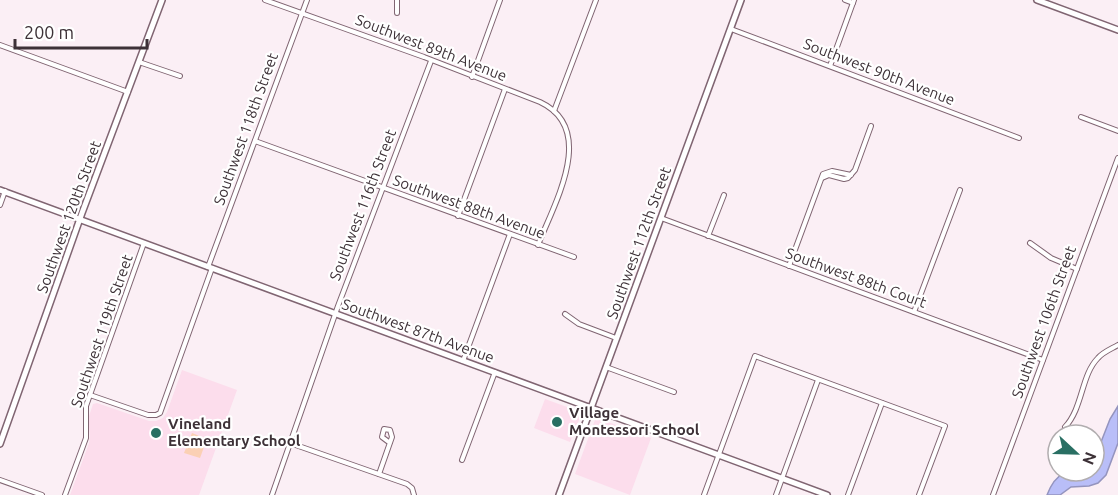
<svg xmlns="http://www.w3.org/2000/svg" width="1118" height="495" font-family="Ubuntu,sans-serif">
  <rect width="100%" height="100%" fill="#fbeff5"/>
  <g fill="#fcddec">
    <path d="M182 370 237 390 199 495H70L89 443 90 436 88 419 93 404 97 403 149 421H156L163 418 167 412Z"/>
    <path d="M545 399 578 411 581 415 570 442 534 428Z"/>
    <path d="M600 419 651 438 630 495 575 474 595 420Z"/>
  </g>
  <path fill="#fbd0b4" d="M192 433 207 439 200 458 184 453Z"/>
  <path fill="#b9bef8" stroke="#9494be" stroke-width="1.5" d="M1118 406V443L1106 475 1098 483 1089 486 1071 487 1060 495H1047C1057 469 1068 471 1094 471V460L1110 419Z"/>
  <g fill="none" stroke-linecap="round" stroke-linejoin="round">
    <defs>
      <g id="street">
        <path d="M265 0 424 57 540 102C598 129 554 204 538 245"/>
        <path d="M397 0V13"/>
        <path d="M845 0 853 3"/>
        <path d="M731 29 1019 138"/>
        <path d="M0 45 128 92"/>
        <path d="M139 62 180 76"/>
        <path d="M830 66 854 0"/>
        <path d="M472 77 500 0"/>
        <path d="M554 111 596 0"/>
        <path d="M1081 117 1118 131"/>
        <path d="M255 141 574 257"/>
        <path d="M822 178 829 175 844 179 848 178 855 170 871 126"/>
        <path d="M0 205 5 191"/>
        <path d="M458 216 505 89"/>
        <path d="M661 218 1043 360"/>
        <path d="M708 236 724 195"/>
        <path d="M1030 243 1051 258 1077 269"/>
        <path d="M789 266 823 174 832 171 851 175"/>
        <path d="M208 267 307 0"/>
        <path d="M914 312 960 190"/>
        <path d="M565 314 579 324 616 338"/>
        <path d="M463 361 510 234"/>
        <path d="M606 367 674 392"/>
        <path d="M90 395 148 415H156L160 413 212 268"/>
        <path d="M1065 427C1083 408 1081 375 1098 358 1103 352 1111 349 1118 345"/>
        <path d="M290 443 407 484 412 488 414 495"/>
        <path d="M462 460 495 372"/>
        <path d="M379 474 392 437 390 430 384 429 382 437 390 443"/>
        <path d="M0 480 42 495"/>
        <path d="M65 495 86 438V406L144 243"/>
        <path d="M272 495 338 306 431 61"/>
        <path d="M704 495 755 356 945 426 919 495"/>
        <path d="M776 495 818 380"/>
        <path d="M848 495 882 403"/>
        <path d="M993 495 1118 158"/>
      </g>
      <g id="secondary">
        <path d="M1037 0 1118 30"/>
        <path d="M0 190 827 495"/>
        <path d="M0 444 82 213 162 0"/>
        <path d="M559 495 741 0"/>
      </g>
    </defs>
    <use href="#street" stroke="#806572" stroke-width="6"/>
    <use href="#secondary" stroke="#806572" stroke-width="8"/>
    <use href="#street" stroke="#fff" stroke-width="4"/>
    <use href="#secondary" stroke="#fff" stroke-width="5"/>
  </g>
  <g fill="#296f63" stroke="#fff" stroke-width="2">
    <circle cx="557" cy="422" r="6"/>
    <circle cx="156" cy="433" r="6"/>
  </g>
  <g text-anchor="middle" stroke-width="4.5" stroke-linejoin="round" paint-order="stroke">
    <g font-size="15" fill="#3d3137" stroke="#fff">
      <text transform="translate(431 48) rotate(21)" y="5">Southwest 89th Avenue</text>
      <text transform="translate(879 72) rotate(21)" y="5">Southwest 90th Avenue</text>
      <text transform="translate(246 129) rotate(-70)" y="5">Southwest 118th Street</text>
      <text transform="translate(363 205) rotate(-69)" y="5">Southwest 116th Street</text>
      <text transform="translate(469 207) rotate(20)" y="5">Southwest 88th Avenue</text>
      <text transform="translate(69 217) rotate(-70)" y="5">Southwest 120th Street</text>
      <text transform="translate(639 243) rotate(-70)" y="5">Southwest 112th Street</text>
      <text transform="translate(856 278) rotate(20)" y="5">Southwest 88th Court</text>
      <text transform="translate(1044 322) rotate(-70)" y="5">Southwest 106th Street</text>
      <text transform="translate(102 331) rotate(-71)" y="5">Southwest 119th Street</text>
      <text transform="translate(418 331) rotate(20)" y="5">Southwest 87th Avenue</text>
    </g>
    <g font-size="15" font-weight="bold" fill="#3d3137" stroke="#fff" text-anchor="start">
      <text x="569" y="418">Village<tspan x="569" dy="17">Montessori School</tspan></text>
      <text x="168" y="429">Vineland<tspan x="168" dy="17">Elementary School</tspan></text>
    </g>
  </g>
  <g transform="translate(1076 453) rotate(112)"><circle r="28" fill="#ffffff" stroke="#b1adaf" stroke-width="1.5"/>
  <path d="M0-4.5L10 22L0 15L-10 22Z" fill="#296f63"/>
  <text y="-9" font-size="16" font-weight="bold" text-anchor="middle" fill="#3d3137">N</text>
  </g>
  <path d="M15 39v9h132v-9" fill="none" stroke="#3d3137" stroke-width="3"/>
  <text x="24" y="39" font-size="18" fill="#3d3137" stroke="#ffffff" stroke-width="4.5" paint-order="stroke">200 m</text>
</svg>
